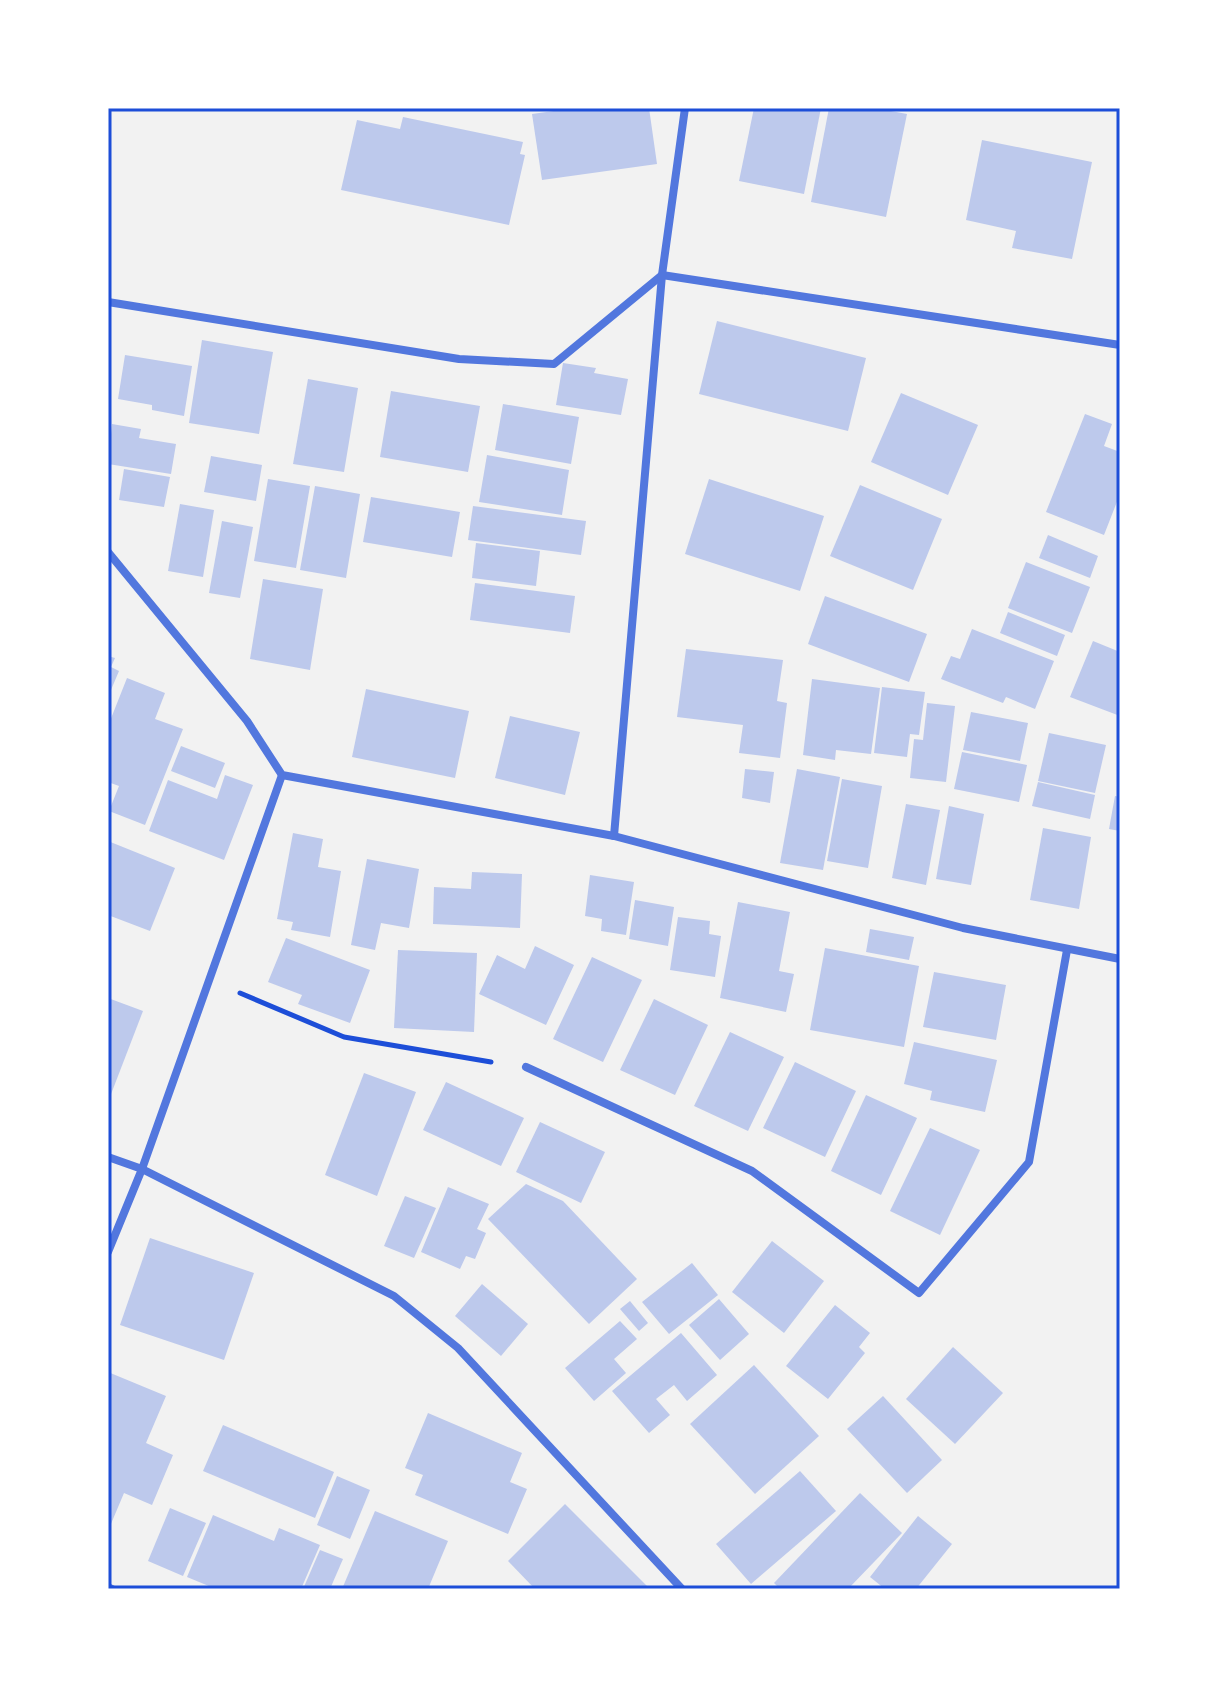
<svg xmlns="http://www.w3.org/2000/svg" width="1228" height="1697" font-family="Helvetica,sans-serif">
  <rect width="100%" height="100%" fill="#f2f2f2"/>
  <g fill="#bdc9ec">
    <path d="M575 108H649L657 164 542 180 532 114Z"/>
    <path d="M754 108H821L804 194 739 181Z"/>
    <path d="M829 108H875L907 114 886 217 811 202Z"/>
    <path d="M403 117 523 142 520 154 525 155 509 225 341 190 357 120 400 129Z"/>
    <path d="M982 140 1092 162 1072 259 1012 248 1016 231 966 220Z"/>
    <path d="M717 321 866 358 848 431 699 394Z"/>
    <path d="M202 340 273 352 259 434 189 423Z"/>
    <path d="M125 355 192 366 184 416 152 410V405L118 399Z"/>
    <path d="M563 363 596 368 594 373 628 379 621 415 556 405Z"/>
    <path d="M308 379 358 388 344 472 293 464Z"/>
    <path d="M391 391 480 406 468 472 380 457Z"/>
    <path d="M901 393 978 425 948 495 871 462Z"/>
    <path d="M503 404 579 417 571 464 495 450Z"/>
    <path d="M1085 414 1112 424 1104 446 1120 452V494L1104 535 1046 512Z"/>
    <path d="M112 424 141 429 139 438 176 444 171 474 108 464Z"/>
    <path d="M487 455 569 470 562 515 479 502Z"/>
    <path d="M211 456 262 465 256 501 204 492Z"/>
    <path d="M124 469 170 477 164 507 119 500Z"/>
    <path d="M268 479 310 486 296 568 254 561Z"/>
    <path d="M709 479 824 516 800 591 685 554Z"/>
    <path d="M860 485 942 519 913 590 830 556Z"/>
    <path d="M315 486 360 494 346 578 300 570Z"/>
    <path d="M371 497 460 512 452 557 363 542Z"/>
    <path d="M180 504 214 510 203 577 168 571Z"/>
    <path d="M473 506 586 521 581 555 468 540Z"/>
    <path d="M222 521 253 527 240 598 209 593Z"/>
    <path d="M1048 535 1098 556 1090 578 1039 558Z"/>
    <path d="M476 543 540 551 536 586 472 578Z"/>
    <path d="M1026 562 1090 587 1072 633 1008 608Z"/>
    <path d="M263 579 323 589 310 670 250 659Z"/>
    <path d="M475 583 575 596 570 633 470 620Z"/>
    <path d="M825 596 927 634 909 682 808 644Z"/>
    <path d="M1008 612 1065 635 1057 656 1000 633Z"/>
    <path d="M972 629 1054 661 1035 709 1006 697 1003 703 941 679 951 656 960 659Z"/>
    <path d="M1093 641 1120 652V716L1070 697Z"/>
    <path d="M686 649 783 660 777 701 787 703 780 758 739 753 743 725 677 717Z"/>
    <path d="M108 656 115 658 111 667 119 671 108 697Z"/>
    <path d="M127 678 165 693 155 719 183 729 145 825 109 811 119 786 108 782V726Z"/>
    <path d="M812 679 880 688 871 754 836 750 835 760 803 755Z"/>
    <path d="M882 687 925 692 919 735 910 734 907 757 874 753Z"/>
    <path d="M366 689 469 711 455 778 352 757Z"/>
    <path d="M927 703 955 706 946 782 910 778 914 739 923 740Z"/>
    <path d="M971 712 1028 723 1020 761 963 750Z"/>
    <path d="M510 716 580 732 565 795 495 778Z"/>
    <path d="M1049 733 1106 745 1095 793 1038 781Z"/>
    <path d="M181 746 225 763 215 788 171 771Z"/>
    <path d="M962 752 1027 765 1019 802 954 789Z"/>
    <path d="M745 769 774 772 770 803 742 798Z"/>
    <path d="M797 769 840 777 823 870 780 863Z"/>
    <path d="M225 775 253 785 224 860 149 831 168 780 217 799Z"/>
    <path d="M842 779 882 786 868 868 827 861Z"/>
    <path d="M1038 782 1095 795 1090 819 1032 806Z"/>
    <path d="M1115 796 1120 797V831L1109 829Z"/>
    <path d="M906 804 940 810 926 885 892 878Z"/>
    <path d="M949 806 984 814 971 885 936 879Z"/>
    <path d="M1043 828 1091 837 1079 909 1030 900Z"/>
    <path d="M293 833 323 839 318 867 341 871 330 937 291 930 293 922 277 919Z"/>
    <path d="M108 841 175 868 150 931 108 915Z"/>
    <path d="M367 859 419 869 409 928 381 923 375 950 351 945Z"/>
    <path d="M472 872 522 874 520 928 433 924 434 887 471 889Z"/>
    <path d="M590 875 634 882 626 935 601 931 602 919 585 916Z"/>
    <path d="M635 900 674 907 668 946 629 939Z"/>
    <path d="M738 902 790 912 779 971 794 974 786 1012 720 998Z"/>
    <path d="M678 917 710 921 709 934 721 936 715 977 670 970Z"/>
    <path d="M870 929 914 937 909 960 866 952Z"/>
    <path d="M286 938 370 970 350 1023 298 1004 302 995 268 982Z"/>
    <path d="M535 946 574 965 546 1025 479 994 497 955 525 969Z"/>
    <path d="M825 948 919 966 904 1047 810 1030Z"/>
    <path d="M398 950 477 953 474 1032 394 1028Z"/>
    <path d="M592 957 642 980 603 1062 553 1039Z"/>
    <path d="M934 972 1006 985 996 1040 923 1027Z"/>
    <path d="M108 998 143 1011 108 1102Z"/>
    <path d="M654 999 708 1025 675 1095 620 1070Z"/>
    <path d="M730 1032 784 1057 748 1131 694 1106Z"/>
    <path d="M914 1042 997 1060 985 1112 930 1100 932 1091 904 1084Z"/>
    <path d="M795 1062 856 1091 825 1157 763 1128Z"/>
    <path d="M364 1073 416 1092 377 1196 325 1175Z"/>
    <path d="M446 1082 524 1118 501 1166 423 1130Z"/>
    <path d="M866 1095 917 1118 881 1195 831 1171Z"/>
    <path d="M540 1122 605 1152 581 1203 516 1172Z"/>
    <path d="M930 1128 980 1150 940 1235 890 1211Z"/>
    <path d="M526 1184 563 1201 637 1279 589 1324 488 1219Z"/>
    <path d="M448 1187 489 1204 477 1229 486 1233 475 1259 466 1256 460 1269 421 1252Z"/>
    <path d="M405 1196 436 1208 414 1258 384 1246Z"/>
    <path d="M150 1238 254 1273 224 1360 120 1325Z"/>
    <path d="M772 1241 824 1281 784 1333 732 1292Z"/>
    <path d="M692 1263 718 1295 669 1334 642 1302Z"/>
    <path d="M482 1284 528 1324 501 1356 455 1316Z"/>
    <path d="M719 1299 749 1334 720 1360 689 1325Z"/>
    <path d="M630 1301 648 1323 639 1331 620 1309Z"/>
    <path d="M835 1305 870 1333 859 1347 865 1353 828 1399 786 1366Z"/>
    <path d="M620 1321 637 1339 614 1359 626 1373 594 1401 565 1368Z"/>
    <path d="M681 1333 717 1375 687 1401 674 1385 656 1399 670 1415 649 1433 612 1391Z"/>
    <path d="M953 1347 1003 1393 955 1444 906 1399Z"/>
    <path d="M754 1365 819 1436 755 1494 690 1424Z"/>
    <path d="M108 1372 166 1396 146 1443 173 1455 152 1505 124 1493 108 1531Z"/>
    <path d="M883 1396 942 1460 907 1493 847 1429Z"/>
    <path d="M428 1413 522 1453 510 1482 527 1489 508 1534 415 1495 423 1475 405 1468Z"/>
    <path d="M223 1425 334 1472 315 1518 203 1471Z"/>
    <path d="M800 1471 836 1511 751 1584 716 1544Z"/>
    <path d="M337 1476 370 1490 350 1539 317 1525Z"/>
    <path d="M860 1493 902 1533 848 1589H780L774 1583Z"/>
    <path d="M565 1504 650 1589H535L508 1561Z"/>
    <path d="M170 1508 206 1523 183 1576 148 1561Z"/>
    <path d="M375 1511 448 1541 428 1589H342Z"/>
    <path d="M213 1515 274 1541 279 1528 320 1545 301 1589H216L187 1577Z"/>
    <path d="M918 1516 952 1544 916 1589H885L870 1577Z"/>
    <path d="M320 1550 343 1559 330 1589H303Z"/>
  </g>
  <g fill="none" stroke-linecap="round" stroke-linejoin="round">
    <path stroke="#1d4ed8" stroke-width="5" d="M240 993 344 1037 491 1062"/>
    <path stroke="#5277de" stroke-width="6" d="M108 1586 114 1589"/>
    <g stroke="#5277de" stroke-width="8">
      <path d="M108 302 459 359 554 364 662 275 1120 345"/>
      <path d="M108 552 247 721 282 775 614 836 963 928 1120 959"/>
      <path d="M282 775 142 1169 394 1296 458 1348 682 1589"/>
      <path d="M614 836 662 275 685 108"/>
      <path d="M526 1067 752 1171 919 1293 1029 1162 1067 950"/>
      <path d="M108 1157 142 1169 108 1252"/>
    </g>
  </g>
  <rect width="1228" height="1697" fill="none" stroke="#ffffff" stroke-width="220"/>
  <rect x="110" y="110" width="1008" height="1477" fill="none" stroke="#1d4ed8" stroke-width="3"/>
</svg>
